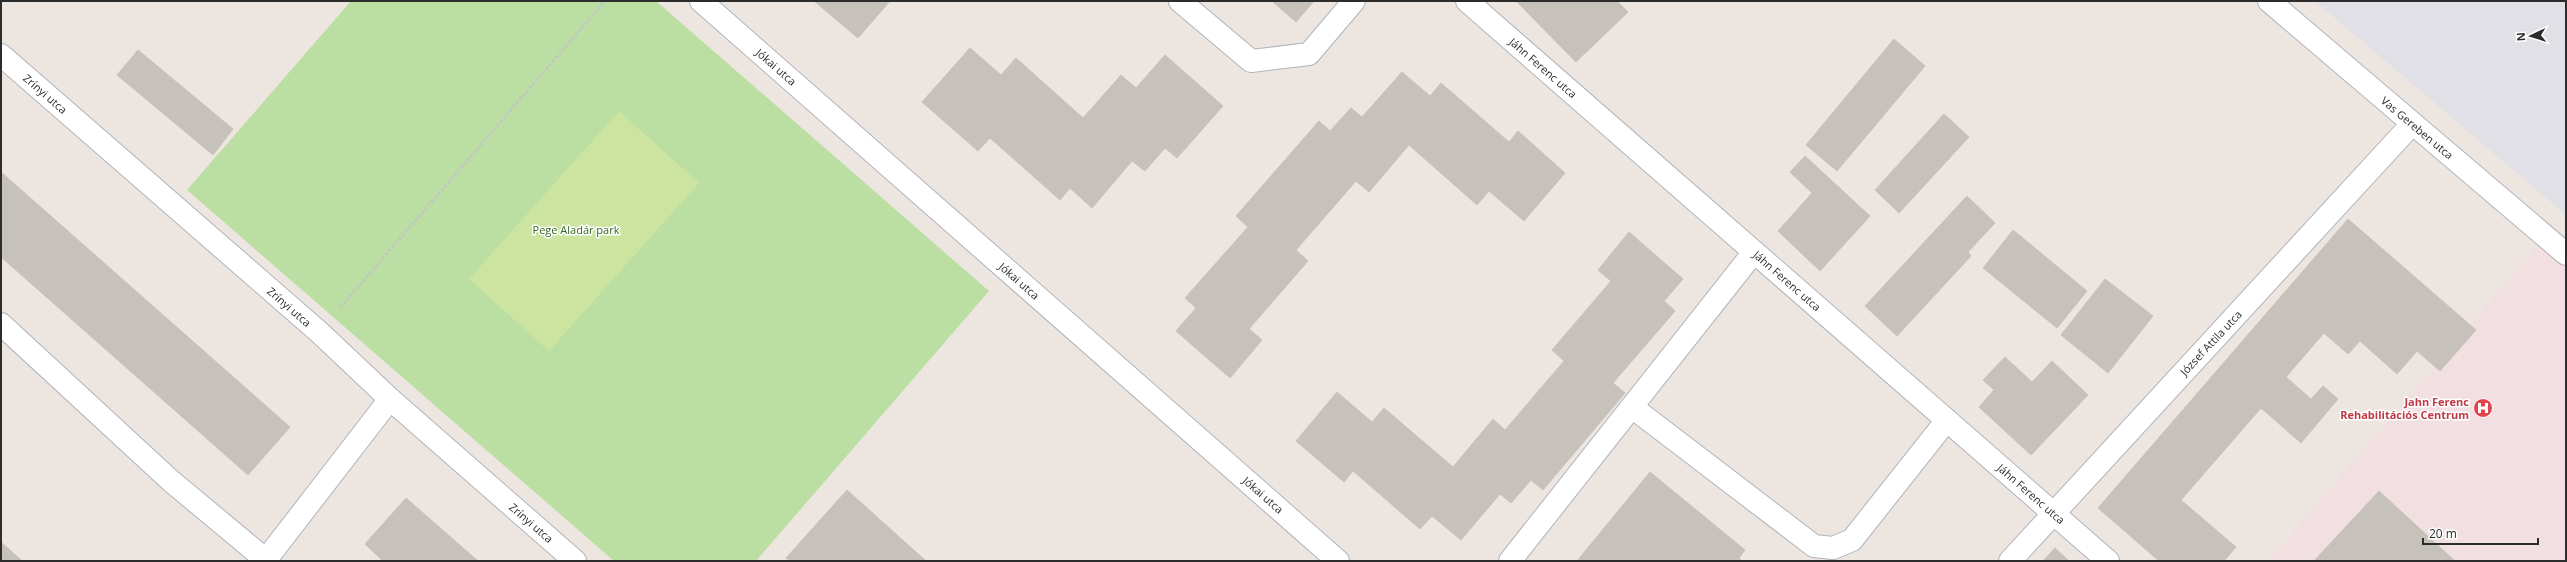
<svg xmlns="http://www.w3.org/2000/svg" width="2567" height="562" font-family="'Open Sans',sans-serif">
  <rect width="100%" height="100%" fill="#ede6e0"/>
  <path fill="#e1e0e6" d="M2315 1H2566V215Z"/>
  <path fill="#f2dfe1" d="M2545 237 2566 254V561H2268Z"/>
  <path fill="#bbdea2" d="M351 1H656L989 291 756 561H614L187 190Z"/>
  <path fill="#cce49f" d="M619 111 699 183 549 351 469 279Z"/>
  <g fill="#c6c1bb" stroke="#c8c2ba">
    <path d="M814 1H890L858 38Z"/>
    <path d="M1272 1H1314L1296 22Z"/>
    <path d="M1516 1H1617L1628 12 1576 62Z"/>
    <path d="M1894 39 1925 66 1837 171 1806 145Z"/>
    <path d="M970 48 1001 75 1016 58 1083 118 1121 75 1136 88 1165 55 1223 106 1177 158 1165 148 1145 171 1132 161 1092 208 1070 188 1060 200 990 138 978 151 922 102Z"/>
    <path d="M138 50 233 129 213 155 117 75Z"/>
    <path d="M1402 72 1430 96 1441 83 1509 142 1518 131 1565 173 1524 221 1489 191 1477 205 1409 145 1369 192 1356 181 1296 250 1308 261 1249 329 1262 340 1230 378 1176 331 1196 308 1185 298 1248 227 1236 216 1319 121 1330 131 1351 108 1362 117Z"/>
    <path d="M1944 114 1969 137 1899 213 1875 190Z"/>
    <path d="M1805 156 1870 216 1820 271 1778 231 1812 193 1790 172Z"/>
    <path d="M1 172 290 427 248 475 1 257Z"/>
    <path d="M1967 196 1995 223 1968 252 1971 256 1897 336 1865 306Z"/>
    <path d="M2348 219 2476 330 2440 371 2417 351 2397 374 2360 341 2348 354 2324 333 2286 377 2311 399 2323 386 2338 399 2301 443 2261 408 2181 500 2236 547 2224 561H2159L2098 508Z"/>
    <path d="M2013 230 2087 291 2057 328 1983 268Z"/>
    <path d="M1629 232 1683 279 1664 301 1675 311 1613 383 1625 393 1543 490 1531 480 1511 503 1500 494 1461 540 1432 516 1420 529 1353 471 1344 482 1296 441 1337 392 1372 422 1384 408 1453 467 1493 419 1505 430 1564 361 1552 350 1611 281 1598 270Z"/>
    <path d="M2105 279 2153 316 2108 373 2061 335Z"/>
    <path d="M2005 357 2032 382 2052 361 2088 395 2031 455 1979 407 1994 390 1983 380Z"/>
    <path d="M1650 472 1745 550 1739 558 1742 561H1577Z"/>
    <path d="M847 490 926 561H790L786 558Z"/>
    <path d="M2379 491 2455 561H2314Z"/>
    <path d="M406 498 478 561H383L365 544Z"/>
    <path d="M1 542 22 561H1Z"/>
    <path d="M2055 548 2069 561H2043Z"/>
  </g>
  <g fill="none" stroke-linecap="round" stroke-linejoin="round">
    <defs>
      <g id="minor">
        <path d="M701 1 1338 561"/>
        <path d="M1180 1 1251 61 1309 54 1354 1"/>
        <path d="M1467 1 2108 561"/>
        <path d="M2269 1 2566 254"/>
        <path d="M1 55 319 332 390 399 575 561"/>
        <path d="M1 324 171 481 266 560"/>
        <path d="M1632 407 1814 546 1833 548 1852 540 1947 420"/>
        <path d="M265 561 390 399"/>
        <path d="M1510 561 1754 252"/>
        <path d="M2010 561 2412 124"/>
      </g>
    </defs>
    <use href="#minor" stroke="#b1b3bb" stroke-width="24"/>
    <path stroke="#c4c4c4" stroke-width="2.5" stroke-dasharray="3 2" stroke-linecap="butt" d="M340 308 605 1"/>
    <use href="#minor" stroke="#fff" stroke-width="22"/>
  </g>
  <defs>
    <symbol id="hospital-disc" viewBox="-11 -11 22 22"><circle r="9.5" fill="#e0444e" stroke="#fff"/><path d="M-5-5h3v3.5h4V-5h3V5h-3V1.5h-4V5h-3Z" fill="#fff"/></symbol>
  </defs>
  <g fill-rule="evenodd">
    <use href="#hospital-disc" x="2472" y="397" width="22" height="22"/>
  </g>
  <g text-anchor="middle" stroke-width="3" stroke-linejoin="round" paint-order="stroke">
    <g font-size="11" fill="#2c2c2c" stroke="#fff">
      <text transform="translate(776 67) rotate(41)" y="4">Jókai utca</text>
      <text transform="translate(1543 68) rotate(41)" y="4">Jáhn Ferenc utca</text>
      <text transform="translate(45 94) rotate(41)" y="4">Zrínyi utca</text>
      <text transform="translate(2417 128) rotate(40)" y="4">Vas Gereben utca</text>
      <text transform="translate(1019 281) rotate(41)" y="4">Jókai utca</text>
      <text transform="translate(1787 281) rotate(41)" y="4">Jáhn Ferenc utca</text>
      <text transform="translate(289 307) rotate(41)" y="4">Zrínyi utca</text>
      <text transform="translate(2211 343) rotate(-47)" y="4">József Attila utca</text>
      <text transform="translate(2031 494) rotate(41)" y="4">Jáhn Ferenc utca</text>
      <text transform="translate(1263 495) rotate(41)" y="4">Jókai utca</text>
      <text transform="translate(531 523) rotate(41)" y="4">Zrínyi utca</text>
    </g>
    <g font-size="11" fill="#346521" stroke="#fff">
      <text x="576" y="234">Pege Aladár park</text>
    </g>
    <g font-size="11" font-weight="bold" fill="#be3a42" stroke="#fff" text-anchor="end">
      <text x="2469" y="406">Jahn Ferenc<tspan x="2469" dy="13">Rehabilitációs Centrum</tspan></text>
    </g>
  </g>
  <rect width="2567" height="562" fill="none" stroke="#2c2c2c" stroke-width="4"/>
  <g transform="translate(2531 36) rotate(266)" stroke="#ffffff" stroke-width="3" paint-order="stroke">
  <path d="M0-3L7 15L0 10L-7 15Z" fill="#2c2c2c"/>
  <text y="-6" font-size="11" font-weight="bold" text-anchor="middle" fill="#2c2c2c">N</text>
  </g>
  <path d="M2423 538v6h115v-6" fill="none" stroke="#2c2c2c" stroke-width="2"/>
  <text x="2429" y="538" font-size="12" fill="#2c2c2c" stroke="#ffffff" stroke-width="3" paint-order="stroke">20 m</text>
</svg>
